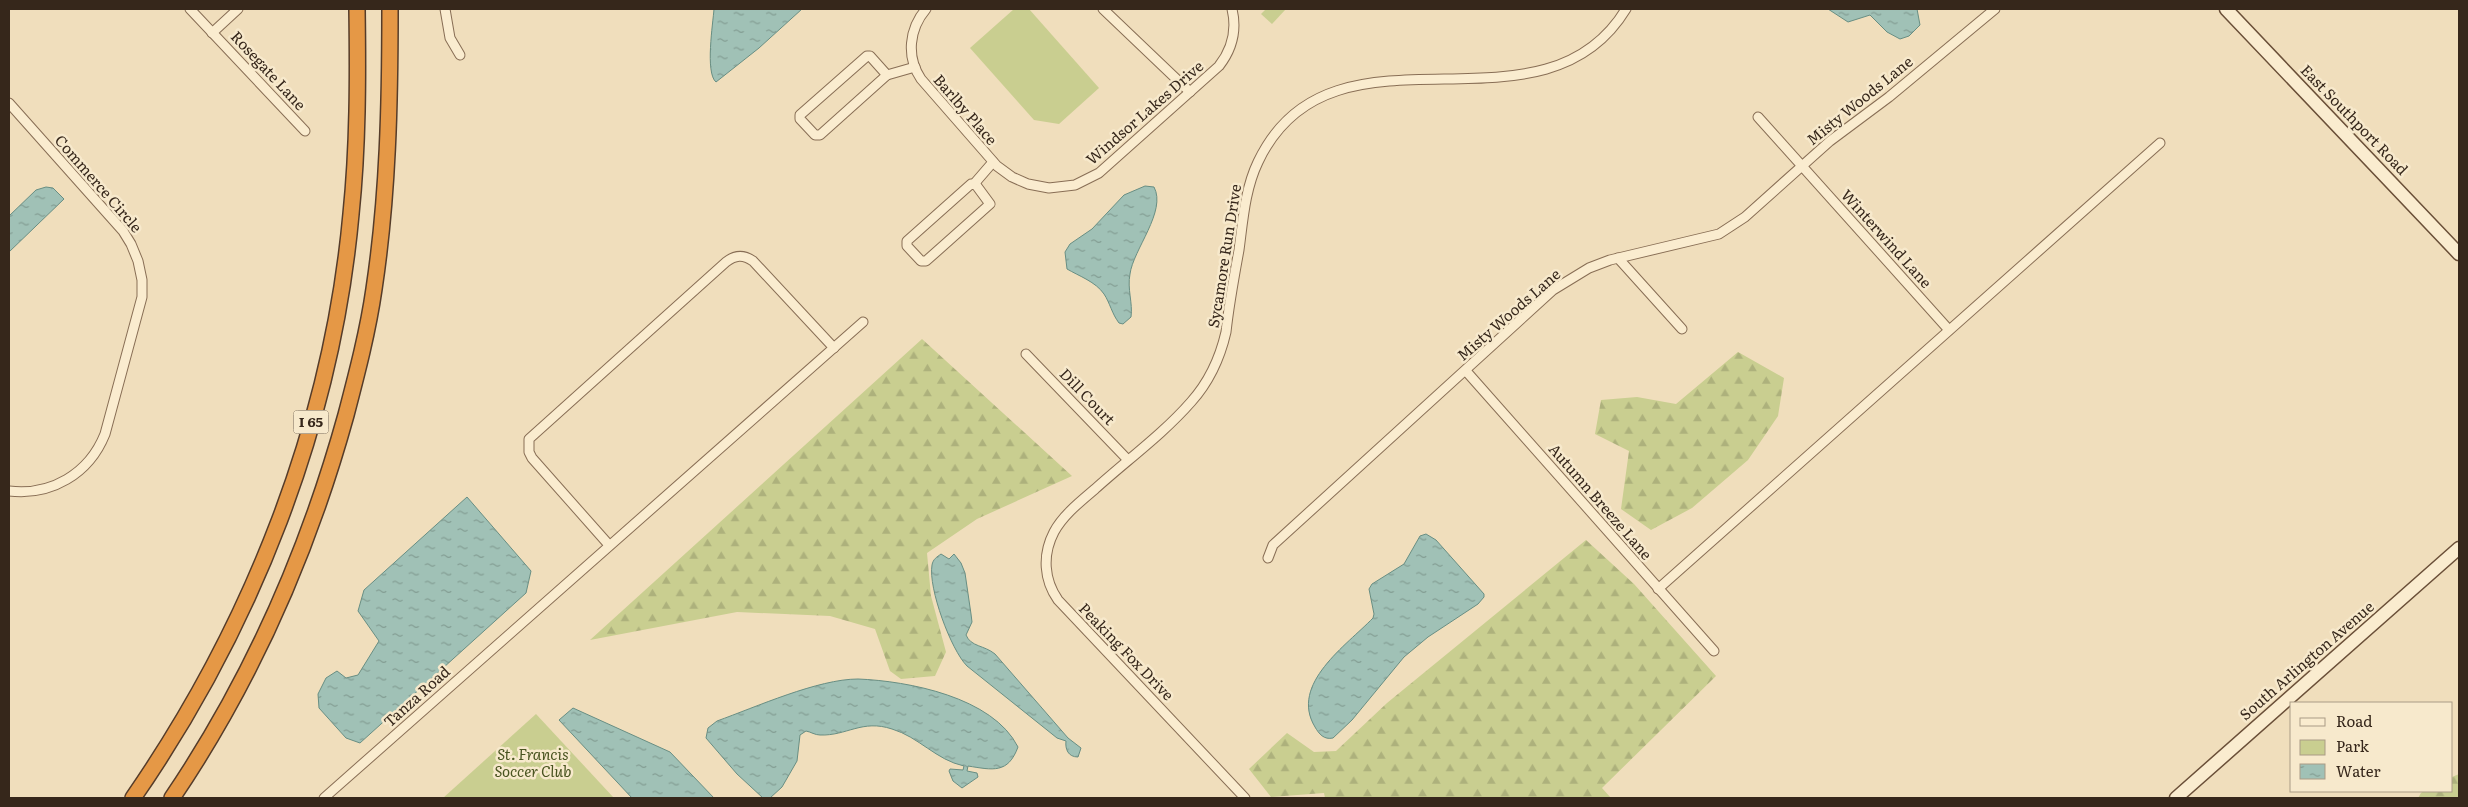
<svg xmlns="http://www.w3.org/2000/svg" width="2468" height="807" font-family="Literata,serif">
  <defs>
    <pattern id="forest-firs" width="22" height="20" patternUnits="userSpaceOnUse" patternTransform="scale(1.25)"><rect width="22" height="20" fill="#c9ce90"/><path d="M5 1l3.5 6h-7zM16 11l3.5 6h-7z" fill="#adb17c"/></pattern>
    <pattern id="water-ripples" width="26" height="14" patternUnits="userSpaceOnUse" patternTransform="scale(1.25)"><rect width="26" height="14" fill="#a0c1b6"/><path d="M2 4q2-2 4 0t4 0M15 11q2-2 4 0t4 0" fill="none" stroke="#839d93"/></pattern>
  </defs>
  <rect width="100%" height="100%" fill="#f0debc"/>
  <g fill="#c9ce90">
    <path d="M1014 9H1029L1099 88 1059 124 1034 120 970 48Z"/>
    <path d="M1266 9H1286L1272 24 1261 14Z"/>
    <path d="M536 714 614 798H443Z"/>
  </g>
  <g fill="url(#forest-firs)">
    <path d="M922 339 1072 476 977 519 927 553 931 596 946 652 935 676 901 679 890 671 875 629 830 616 737 612 590 640Z"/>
    <path d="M1738 352 1784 378 1778 416 1748 460 1692 508 1651 530 1621 509 1629 451 1595 434 1601 400 1637 397 1676 404Z"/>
    <path d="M1586 540 1634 584 1716 676 1602 788 1611 798H1325L1324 793 1271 797 1249 769 1287 733 1314 752 1336 751 1387 703Z"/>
    <path d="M2459 774V798H2418L2421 793 2424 791H2452V777Z"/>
  </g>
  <g fill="url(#water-ripples)" stroke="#688e83">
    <path d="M714 9H802L759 48 716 82C705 73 713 23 714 9Z"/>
    <path d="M1828 9H1917L1920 25 1909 36 1900 39 1887 32 1870 15 1848 22Z"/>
    <path d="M1145 186 1154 187C1167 211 1133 250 1130 274 1127 289 1133 303 1131 317L1123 324 1119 323C1112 314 1110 303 1104 294 1096 282 1079 276 1067 269L1065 252 1070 244 1092 229 1124 195Z"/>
    <path d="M46 187 53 188 64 199 9 252V216L36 190Z"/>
    <path d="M467 497 531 571 526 593 360 743 346 738 319 708 318 694 326 678 337 671 346 678 358 675 379 641 358 611 364 590Z"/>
    <path d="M1426 534 1436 540 1484 594V597L1478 604 1428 637 1404 657 1352 720 1333 738C1324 740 1319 734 1315 727 1289 684 1347 645 1373 618L1374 614 1369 589 1372 584 1404 564 1420 536Z"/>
    <path d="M941 554 949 559 954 554 961 563 965 573 971 614 972 622 966 635C971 647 984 645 995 654L1068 738 1081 748 1078 757C1068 757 1065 749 1066 741L1057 738 967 666C951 650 928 588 932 565 933 559 937 557 941 554Z"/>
    <path d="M858 679C908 681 993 697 1018 747 1008 774 993 770 968 766L967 771 977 773 978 777 962 788 953 781 949 771 950 769 963 770 964 766C936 760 919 737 892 729 862 719 847 736 820 735 815 735 811 732 806 731L800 735 797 761 782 787 770 798H763L737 774 706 738 708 728 717 721C756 707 818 679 858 679Z"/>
    <path d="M573 708 670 752 714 798H632L559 720Z"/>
  </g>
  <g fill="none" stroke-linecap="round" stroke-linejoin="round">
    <defs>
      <g id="street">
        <path d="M190 9 305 131"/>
        <path d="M445 9 450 38 460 55"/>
        <path d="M926 9C909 29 906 57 921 79L997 166 1012 177 1028 184 1049 188 1075 185 1099 173 1219 66C1233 48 1237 30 1232 9"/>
        <path d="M1103 9 1190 92"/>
        <path d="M212 33 238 9"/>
        <path d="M867 56H870L887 75 820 135H815L800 119V115Z"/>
        <path d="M887 75 915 67"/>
        <path d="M9 103 123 231 131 244 138 261 142 280V297L105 434C89 474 51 496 9 491"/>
        <path d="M1758 117 1949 330"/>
        <path d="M971 184 976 185 990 204 926 261H921L907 246V241Z"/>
        <path d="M974 184 993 162"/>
        <path d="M1618 258 1682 329"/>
        <path d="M1026 354 1128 460"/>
        <path d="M1466 371 1714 651"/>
        <path d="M609 545 532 458 529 452V439L726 262C735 255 743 254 753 261L834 348"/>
        <path d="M1268 558 1273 545 1553 290 1589 268 1610 260 1719 234 1745 217 1830 141 1889 97 1995 9"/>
        <path d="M1658 589 2160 143"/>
        <path d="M324 798 863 322"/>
        <path d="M1245 798 1058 600C1044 580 1042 555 1054 532 1063 515 1081 501 1095 489 1127 460 1163 434 1191 402 1209 382 1220 358 1226 332 1229 304 1234 277 1239 250 1243 220 1245 189 1258 162 1332 5 1541 149 1626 9"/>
      </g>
      <g id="secondary">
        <path d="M2226 9 2459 254"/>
        <path d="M2176 798 2459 548"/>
      </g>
      <g id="highway">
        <path d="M133 798C252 626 332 424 351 214 358 146 358 77 357 9"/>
        <path d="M172 798C252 680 308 552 346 415 357 373 368 331 374 289 388 196 390 103 390 9"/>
      </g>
    </defs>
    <use href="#street" stroke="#886e55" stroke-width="11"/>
    <use href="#secondary" stroke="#6a4f38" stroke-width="15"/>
    <use href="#highway" stroke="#553c2a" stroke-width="18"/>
    <use href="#street" stroke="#faeccf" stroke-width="9"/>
    <use href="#secondary" stroke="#faeccf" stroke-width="12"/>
    <use href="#highway" stroke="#e59846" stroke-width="15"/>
  </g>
  <g text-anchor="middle" stroke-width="5" stroke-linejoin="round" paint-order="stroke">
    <rect fill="#f7e9cc" stroke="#706150" stroke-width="1" x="293.5" y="410.5" width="35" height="23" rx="4"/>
    <g font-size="14" font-weight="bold" fill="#36271b">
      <text x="311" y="427">I 65</text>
    </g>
    <g font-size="15" fill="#36271b" stroke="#f7e9cc">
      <text transform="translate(268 71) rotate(47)" y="5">Rosegate Lane</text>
      <text transform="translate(1860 101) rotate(-39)" y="5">Misty Woods Lane</text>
      <text transform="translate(965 110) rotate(49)" y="5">Barlby Place</text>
      <text transform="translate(1145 113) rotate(-41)" y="5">Windsor Lakes Drive</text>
      <text transform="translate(2354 120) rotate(46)" y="5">East Southport Road</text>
      <text transform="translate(98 184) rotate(49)" y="5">Commerce Circle</text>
      <text transform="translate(1886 239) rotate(48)" y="5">Winterwind Lane</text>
      <text transform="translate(1225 256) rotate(-81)" y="5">Sycamore Run Drive</text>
      <text transform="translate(1509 315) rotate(-41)" y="5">Misty Woods Lane</text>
      <text transform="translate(1087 397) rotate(46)" y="5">Dill Court</text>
      <text transform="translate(1600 502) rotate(49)" y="5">Autumn Breeze Lane</text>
      <text transform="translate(1126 652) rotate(46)" y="5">Peaking Fox Drive</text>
      <text transform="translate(2307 661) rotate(-41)" y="5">South Arlington Avenue</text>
      <text transform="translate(417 697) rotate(-42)" y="5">Tanza Road</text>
    </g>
    <g font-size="15" font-style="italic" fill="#495420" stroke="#f7e9cc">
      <text x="533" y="760">St. Francis<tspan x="533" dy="17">Soccer Club</tspan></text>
    </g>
  </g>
  <rect width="2468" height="807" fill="none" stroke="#36271b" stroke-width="20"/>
  <rect x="2290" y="702" width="162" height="90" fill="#f7e9cc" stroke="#aa9b85"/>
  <rect x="2300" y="718" width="25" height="8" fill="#faeccf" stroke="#aa9b85"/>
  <text x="2336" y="727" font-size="15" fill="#36271b">Road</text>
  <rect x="2300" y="740" width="25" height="15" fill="#c9ce90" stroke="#aa9b85"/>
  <text x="2336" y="752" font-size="15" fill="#36271b">Park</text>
  <rect x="2300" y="764" width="25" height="15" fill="url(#water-ripples)" stroke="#aa9b85"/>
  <text x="2336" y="777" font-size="15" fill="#36271b">Water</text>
</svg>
